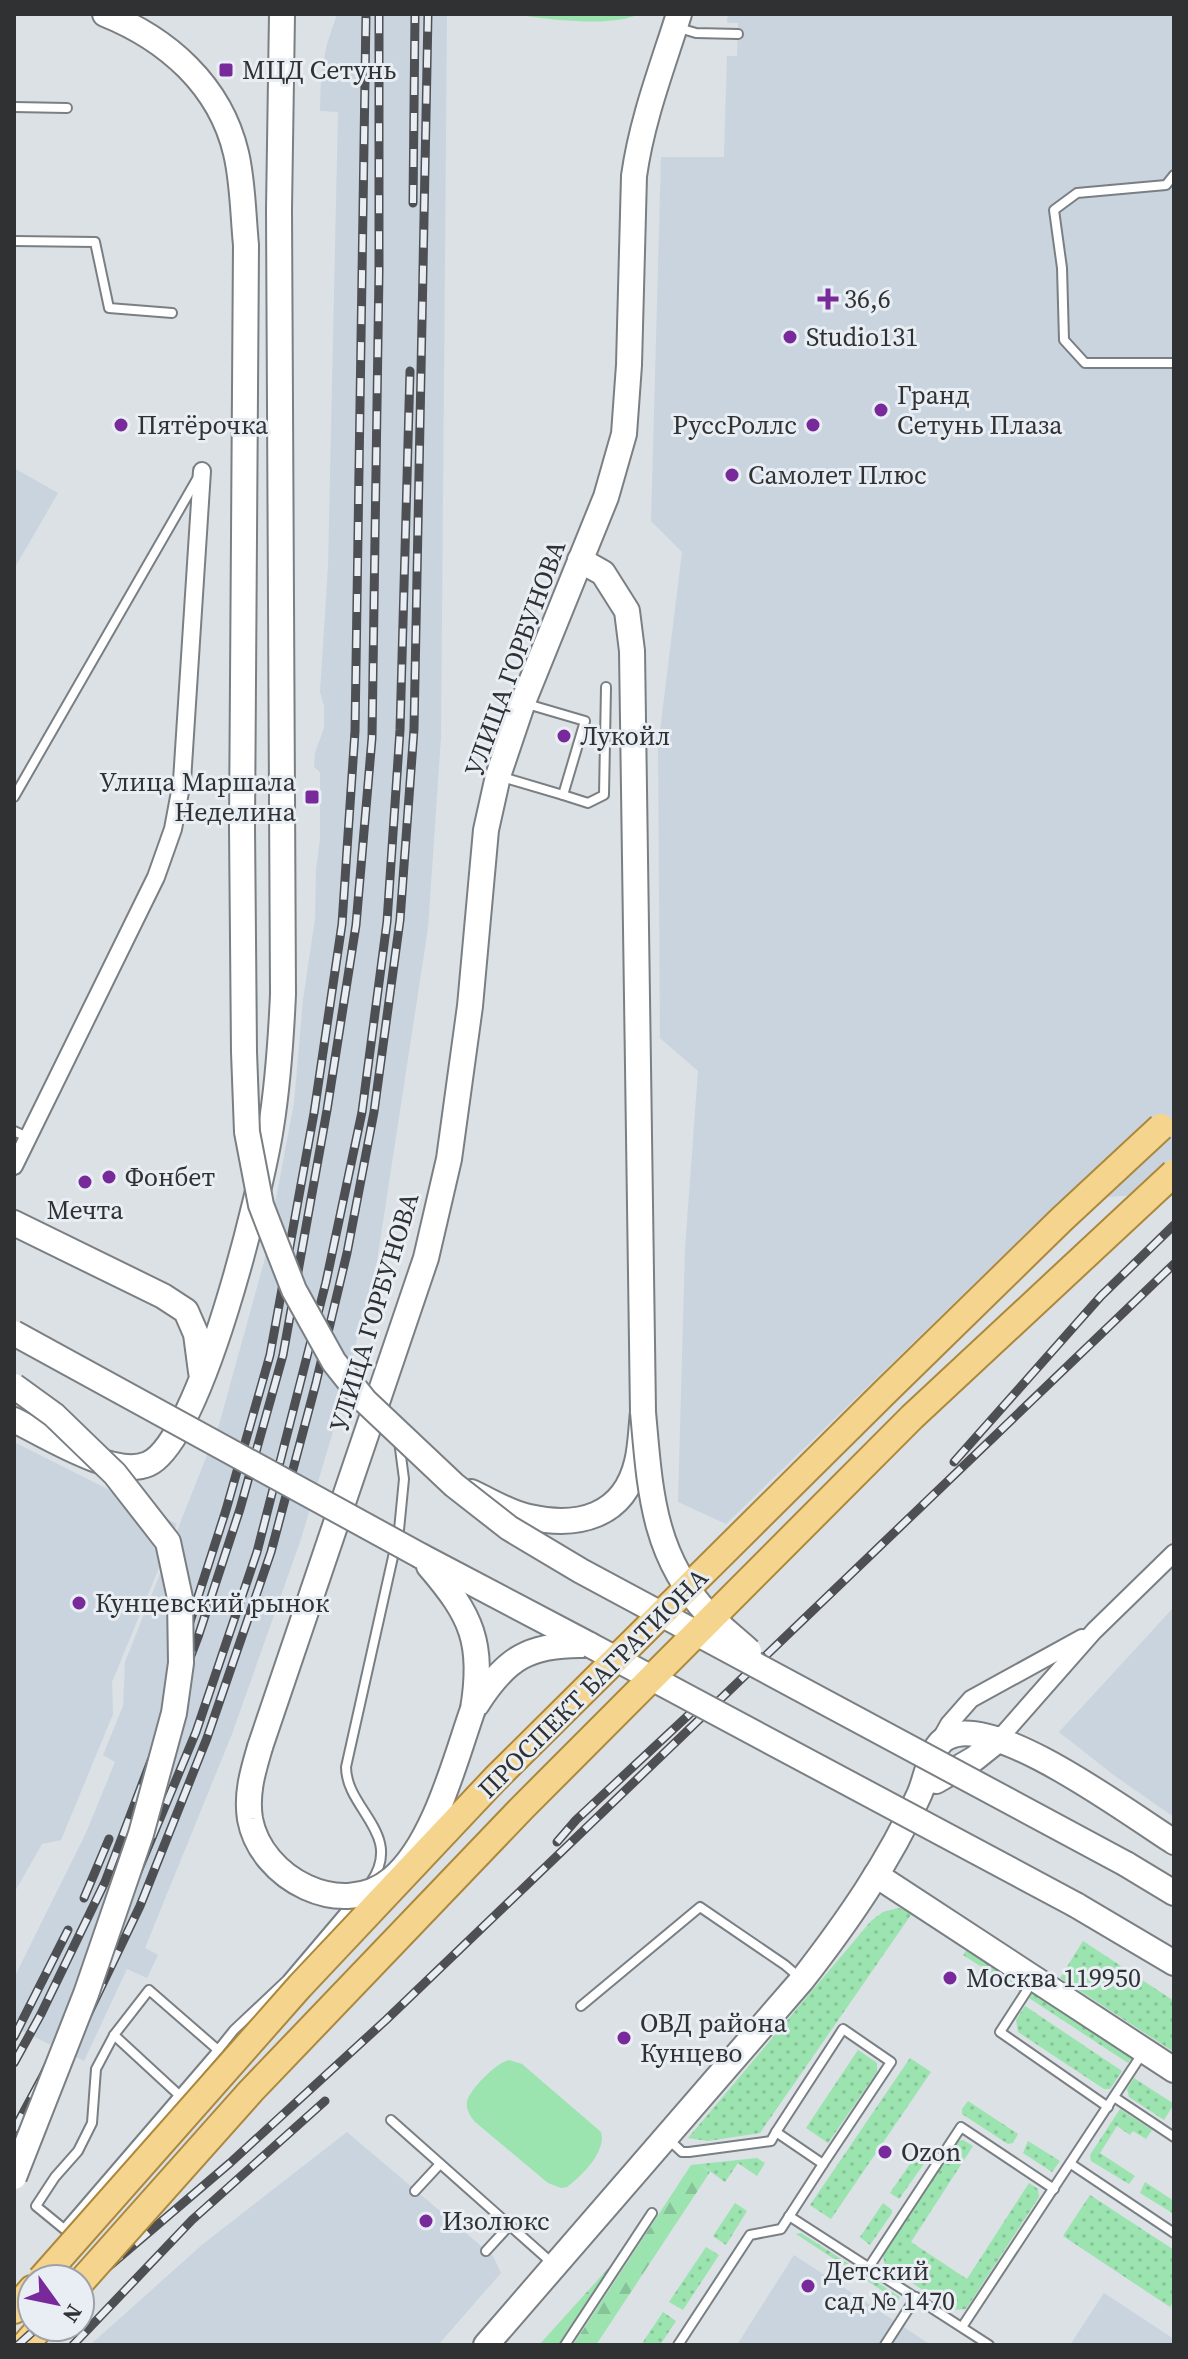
<svg xmlns="http://www.w3.org/2000/svg" width="1188" height="2359" font-family="'Source Serif 4',serif">
	<style>
		.built { fill: #c9d4de }
		.grass { fill: url(#grass-dots) }
		.forest { fill: url(#forest-firs) }
		.pitch { fill: #9be3af }
		.lines { fill: none; stroke-linecap: round; stroke-linejoin: round }
		.lane-casing { stroke: #7a7f83; stroke-width: 12 }
		.street-casing { stroke: #7a7f83; stroke-width: 20 }
		.secondary-casing { stroke: #7a7f83; stroke-width: 28 }
		.primary-casing { stroke: #ac883d; stroke-width: 30 }
		.lane { stroke: #fff; stroke-width: 8 }
		.street { stroke: #fff; stroke-width: 16 }
		.secondary { stroke: #fff; stroke-width: 24 }
		.primary { stroke: #f5d48e; stroke-width: 26 }
		.rail-casing { stroke: #4d4f52; stroke-width: 9 }
		.rail { stroke: #e8eef3; stroke-width: 6; stroke-dasharray: 18; stroke-linecap: butt }
		.secondary-bridge-casing { stroke: #7a7f83; stroke-width: 28; stroke-linecap: butt }
		.primary-bridge-casing { stroke: #ac883d; stroke-width: 30; stroke-linecap: butt }
		.secondary-bridge { stroke: #fff; stroke-width: 24 }
		.primary-bridge { stroke: #f5d48e; stroke-width: 26 }
		.poi-dot { fill: #78299a; stroke: #e8eef3; stroke-width: 3 }
		.labels { text-anchor: middle; dominant-baseline: central; stroke-width: 6; stroke-linejoin: round; paint-order: stroke }
		.poi-label { font-size: 26px; fill: #2f3133; stroke: #e8eef3; text-anchor: start }
		.street-label { font-size: 26px; fill: #2f3133; stroke: #e8eef3 }
	</style>
	<defs>
		<pattern id="grass-dots" width="8" height="8" patternUnits="userSpaceOnUse" patternTransform="scale(2)"><rect width="8" height="8" fill="#9be3af"/><path d="M2 2h.1M6 6h.1" fill="none" stroke="#86c397" stroke-width="1.8" stroke-linecap="round"/></pattern>
		<pattern id="forest-firs" width="22" height="20" patternUnits="userSpaceOnUse" patternTransform="scale(2)"><rect width="22" height="20" fill="#9be3af"/><path d="M5 1l3.5 6h-7zM16 11l3.5 6h-7z" fill="#86c397"/></pattern>
	</defs>
	<rect width="100%" height="100%" fill="#dbe1e5"/>
	<!-- built -->
	<g class="built">
		<path d="M337 14H447L441 737 428 928 377 1261 334 1428 301 1539 232 1734 145 1948 158 1955 147 1978 127 1969 84 2061 14 2027V1978L86 1833 115 1762 103 1755 123 1706 125 1662 219 1425 264 1262 294 1103 303 1000 315 919 316 870 320 840V772L314 767 315 753 324 728V706L320 692 328 567 338 112 320 111 321 75 327 44Z"/>
		<path d="M728 14H1174V1158L1133 1195 1059 1201 726 1524 678 1502 685 1249 698 1071 660 1038 658 747 682 552 651 521 661 157H724L727 56H737L738 23H727Z"/>
		<path d="M14 468 58 493 14 569Z"/>
		<path d="M14 1442 177 1524 112 1682 113 1714 61 1840 42 1844 14 1893Z"/>
		<path d="M1174 1607V1817L1115 1776 1059 1732Z"/>
		<path d="M347 2132 493 2256 501 2273 438 2345H90L203 2244Z"/>
		<path d="M794 2255 931 2345H737Z"/>
		<path d="M1104 2293 1174 2339V2345H1070Z"/>
	</g>
	<!-- grass -->
	<g class="grass">
		<path d="M898 1908 913 1912 760 2133 708 2141 688 2138 871 1921 883 1912Z"/>
		<path d="M1083 1941 1174 2001V2052L1060 1978Z"/>
		<path d="M968 1948 1023 1984 1019 1991 963 1955Z"/>
		<path d="M1034 1991 1133 2056 1128 2063 1029 1998Z"/>
		<path d="M1025 2006 1122 2071 1110 2089H1104L1018 2032 1016 2020Z"/>
		<path d="M858 2050 877 2063V2072L828 2143 806 2128Z"/>
		<path d="M910 2058 931 2072 831 2219 810 2205Z"/>
		<path d="M1134 2078 1174 2104 1164 2120 1129 2097 1127 2089Z"/>
		<path d="M968 2101 1018 2134 1013 2143 1008 2144 962 2114V2109Z"/>
		<path d="M1120 2109 1152 2130 1146 2139 1133 2131 1130 2135 1117 2126 1100 2153 1135 2176 1129 2184 1091 2161 1090 2155Z"/>
		<path d="M963 2140 973 2146 911 2242 967 2279 1029 2183 1038 2189 1039 2197 966 2309 953 2310 885 2265 883 2256 958 2141Z"/>
		<path d="M1028 2141 1060 2161 1052 2172 1023 2153Z"/>
		<path d="M923 2145 932 2151 931 2154 899 2199 890 2193Z"/>
		<path d="M757 2158 765 2163 757 2176 738 2163 725 2182 700 2164Z"/>
		<path d="M1145 2182 1174 2201V2214L1140 2193Z"/>
		<path d="M1090 2195 1174 2250V2301L1170 2307 1063 2236Z"/>
		<path d="M735 2203 747 2211 726 2245 713 2236Z"/>
		<path d="M883 2203 892 2210V2213L870 2245 860 2237Z"/>
		<path d="M801 2233 900 2297 898 2301 796 2234Z"/>
		<path d="M706 2247 719 2255 683 2310 669 2302Z"/>
		<path d="M663 2312 676 2321 660 2345H641Z"/>
	</g>
	<!-- forest -->
	<g class="forest">
		<path d="M514 14H638C614 28 542 19 514 14Z"/>
		<path d="M700 2164 710 2172 596 2345H573L691 2165Z"/>
		<path d="M613 2263 558 2345H539Z"/>
	</g>
	<!-- pitch -->
	<path class="pitch" d="M509 2060 522 2064 601 2132C607 2151 582 2176 567 2187L561 2188 548 2183 474 2121C470 2115 466 2110 467 2102 469 2090 497 2062 509 2060Z"/>
	<g class="lines">
		<defs>
			<g id="lane">
				<path d="M679 28 696 33 738 34"/>
				<path d="M14 107 67 108"/>
				<path d="M1174 175 1166 185 1077 193 1054 210 1062 268 1064 340 1085 363H1174"/>
				<path d="M14 241 95 242 109 308 172 313"/>
				<path d="M502 777 563 795 585 721 527 704"/>
				<path d="M563 795 588 803 604 795 606 687"/>
				<path d="M14 797 197 479"/>
				<path d="M14 1131 27 1137"/>
				<path d="M371 1882C404 1834 346 1809 346 1767L399 1530 404 1479 399 1441"/>
				<path d="M1033 1981 1000 2032 1108 2107"/>
				<path d="M581 2006 700 1907 785 1965 799 1977"/>
				<path d="M114 2035 179 2095"/>
				<path d="M218 2050 149 1990 114 2035 96 2069 92 2123 78 2151 55 2177 36 2206 64 2229 218 2050 234 2030 287 1980 354 1901"/>
				<path d="M1114 2097 1174 2137"/>
				<path d="M391 2120 552 2263"/>
				<path d="M776 2132 843 2029 891 2062 823 2164"/>
				<path d="M667 2138 682 2152H689L771 2141 776 2132 823 2164 781 2229 750 2235 678 2345"/>
				<path d="M1071 2164 1174 2233"/>
				<path d="M415 2191 440 2164"/>
				<path d="M789 2216 989 2345"/>
				<path d="M486 2251 509 2226"/>
				<path d="M869 2267 961 2127 1054 2189"/>
				<path d="M962 2327 1144 2051"/>
				<path d="M565 2345 652 2213"/>
				<path d="M885 2345 916 2297"/>
			</g>
			<g id="street">
				<path d="M14 1166 156 877 173 829 182 781 202 471"/>
				<path d="M999 1739 1094 1631 1174 1553"/>
				<path d="M939 1742 949 1724 971 1699 1082 1638"/>
			</g>
			<g id="secondary">
				<path d="M105 14C167 39 220 85 236 153 243 182 243 215 246 245L242 826"/>
				<path d="M14 1223 163 1296 186 1311 196 1334 201 1372"/>
				<path d="M14 1420C47 1436 114 1479 148 1464 201 1441 262 1187 271 1127 278 1083 281 1039 283 994L279 209 282 14"/>
				<path d="M471 1492C489 1500 509 1513 529 1517 578 1528 624 1517 637 1462 641 1446 641 1429 643 1412L632 651 627 611 603 573 580 560"/>
				<path d="M421 1556 590 1645"/>
				<path d="M429 1566C472 1616 484 1643 473 1709"/>
				<path d="M477 1704C506 1658 530 1644 584 1645"/>
				<path d="M260 1747 426 1258 449 1159 470 1006 486 830 498 776 523 702 606 497 624 434 629 365 634 176C642 119 662 68 679 14"/>
				<path d="M936 1781 974 1759 999 1739"/>
				<path d="M1126 1864 1174 1893"/>
				<path d="M876 1875 1174 2070"/>
				<path d="M1076 1905 1174 1963"/>
				<path d="M486 2345 802 1980C847 1922 889 1862 919 1795 927 1778 930 1745 948 1737 995 1713 1131 1815 1174 1842"/>
			</g>
			<g id="primary">
				<path d="M14 2310 32 2289"/>
				<path d="M25 2345 41 2327"/>
			</g>
		</defs>
		<!-- lane casing -->
		<use href="#lane" class="lane-casing"/>
		<!-- street casing -->
		<use href="#street" class="street-casing"/>
		<!-- secondary casing -->
		<use href="#secondary" class="secondary-casing"/>
		<!-- primary casing -->
		<use href="#primary" class="primary-casing"/>
		<!-- lane -->
		<use href="#lane" class="lane"/>
		<!-- street -->
		<use href="#street" class="street"/>
		<!-- secondary -->
		<use href="#secondary" class="secondary"/>
		<!-- primary -->
		<use href="#primary" class="primary"/>
		<defs>
			<g id="rail">
				<path d="M413 203 415 14"/>
				<path d="M954 1462 1101 1296 1174 1225"/>
				<path d="M185 1637 226 1510 270 1355 314 1113 342 924 355 731 366 14"/>
				<path d="M557 1842 576 1820 695 1709"/>
				<path d="M84 1898 109 1839"/>
				<path d="M14 2037 68 1930"/>
				<path d="M14 2063 41 2014 105 1882 198 1637 240 1509 283 1355 327 1110 356 925 372 738 379 271V14"/>
				<path d="M14 2130 43 2076 126 1900 196 1732 257 1552 326 1282 362 1112 387 922 400 730 410 371"/>
				<path d="M14 2160 56 2081 140 1906 207 1738 271 1552 316 1383 347 1253 374 1112 400 920 414 729 428 14"/>
				<path d="M80 2291 230 2163 386 2020 1174 1264"/>
				<path d="M18 2345 38 2327"/>
				<path d="M73 2345 192 2220 325 2101"/>
			</g>
		</defs>
		<!-- rail casing -->
		<use href="#rail" class="rail-casing"/>
		<!-- rail -->
		<use href="#rail" class="rail"/>
		<defs>
			<g id="secondary-bridge">
				<path d="M242 826 244 1052 247 1132 261 1205 294 1290 334 1362 365 1401 454 1485 509 1528 581 1571 1126 1864"/>
				<path d="M14 1333 421 1556"/>
				<path d="M14 1386 54 1415 115 1474 168 1542 180 1598 181 1663 174 1713 141 1834 86 1994 14 2177"/>
				<path d="M643 1412C650 1488 652 1555 708 1614 720 1627 735 1638 749 1651"/>
				<path d="M590 1645 1076 1905"/>
				<path d="M260 1747C253 1771 246 1793 250 1819 261 1879 342 1921 392 1879 434 1844 455 1760 473 1709"/>
			</g>
			<g id="primary-bridge">
				<path d="M41 2279 300 1986 495 1779 884 1393 1062 1219 1161 1127"/>
				<path d="M80 2283 251 2091 522 1808 912 1417 1174 1173"/>
			</g>
		</defs>
		<!-- secondary-bridge casing -->
		<use href="#secondary-bridge" class="secondary-bridge-casing"/>
		<!-- primary-bridge casing -->
		<use href="#primary-bridge" class="primary-bridge-casing"/>
		<!-- secondary-bridge -->
		<use href="#secondary-bridge" class="secondary-bridge"/>
		<!-- primary-bridge -->
		<use href="#primary-bridge" class="primary-bridge"/>
	</g>
	<!-- markers -->
	<g class="poi-dot">
		<rect x="218" y="62" width="16" height="16" rx="4"/>
		<path d="M824 287h8v8h8v8h-8v8h-8v-8h-8v-8h8z"/>
		<circle cx="790" cy="337" r="8"/>
		<circle cx="881" cy="410" r="8"/>
		<circle cx="121" cy="425" r="8"/>
		<circle cx="813" cy="425" r="8"/>
		<circle cx="732" cy="475" r="8"/>
		<circle cx="564" cy="736" r="8"/>
		<rect x="304" y="789" width="16" height="16" rx="4"/>
		<circle cx="109" cy="1177" r="8"/>
		<circle cx="85" cy="1182" r="8"/>
		<circle cx="79" cy="1603" r="8"/>
		<circle cx="950" cy="1978" r="8"/>
		<circle cx="624" cy="2038" r="8"/>
		<circle cx="885" cy="2152" r="8"/>
		<circle cx="426" cy="2221" r="8"/>
		<circle cx="808" cy="2286" r="8"/>
	</g>
	<g class="labels">
		<!-- poi labels -->
		<g class="poi-label">
			<text x="242" y="70">МЦД Сетунь</text>
			<text x="844" y="299">36,6</text>
			<text x="806" y="337">Studio131</text>
			<text x="897" y="395">Гранд<tspan x="897" dy="30">Сетунь Плаза</tspan></text>
			<text x="137" y="425">Пятёрочка</text>
			<text x="797" y="425" text-anchor="end">РуссРоллс</text>
			<text x="748" y="475">Самолет Плюс</text>
			<text x="580" y="736">Лукойл</text>
			<text x="296" y="782" text-anchor="end">Улица Маршала<tspan x="296" dy="30">Неделина</tspan></text>
			<text x="125" y="1177">Фонбет</text>
			<text x="85" y="1210" text-anchor="middle">Мечта</text>
			<text x="95" y="1603">Кунцевский рынок</text>
			<text x="966" y="1978">Москва 119950</text>
			<text x="640" y="2023">ОВД района<tspan x="640" dy="30">Кунцево</tspan></text>
			<text x="901" y="2152">Ozon</text>
			<text x="442" y="2221">Изолюкс</text>
			<text x="824" y="2271">Детский<tspan x="824" dy="30">сад № 1470</tspan></text>
		</g>
		<!-- street labels -->
		<g class="street-label">
			<text transform="translate(515 658) rotate(-70)">УЛИЦА ГОРБУНОВА</text>
			<text transform="translate(374 1312) rotate(-73)">УЛИЦА ГОРБУНОВА</text>
			<text transform="translate(593 1683) rotate(-45)">ПРОСПЕКТ БАГРАТИОНА</text>
		</g>
	</g>
	<!-- border -->
	<rect width="1188" height="2359" fill="none" stroke="#2f3133" stroke-width="32"/>
	<!-- north arrow -->
	<g transform="translate(56 2303) rotate(123)"><circle r="38" fill="#e8eef3" stroke="#9ea2a6" stroke-width="2"/>
	<path d="M0-6L14 30L0 20L-14 30Z" fill="#78299a"/>
	<text y="-12" font-size="22" font-weight="bold" text-anchor="middle" fill="#2f3133">N</text>
	</g>
</svg>
